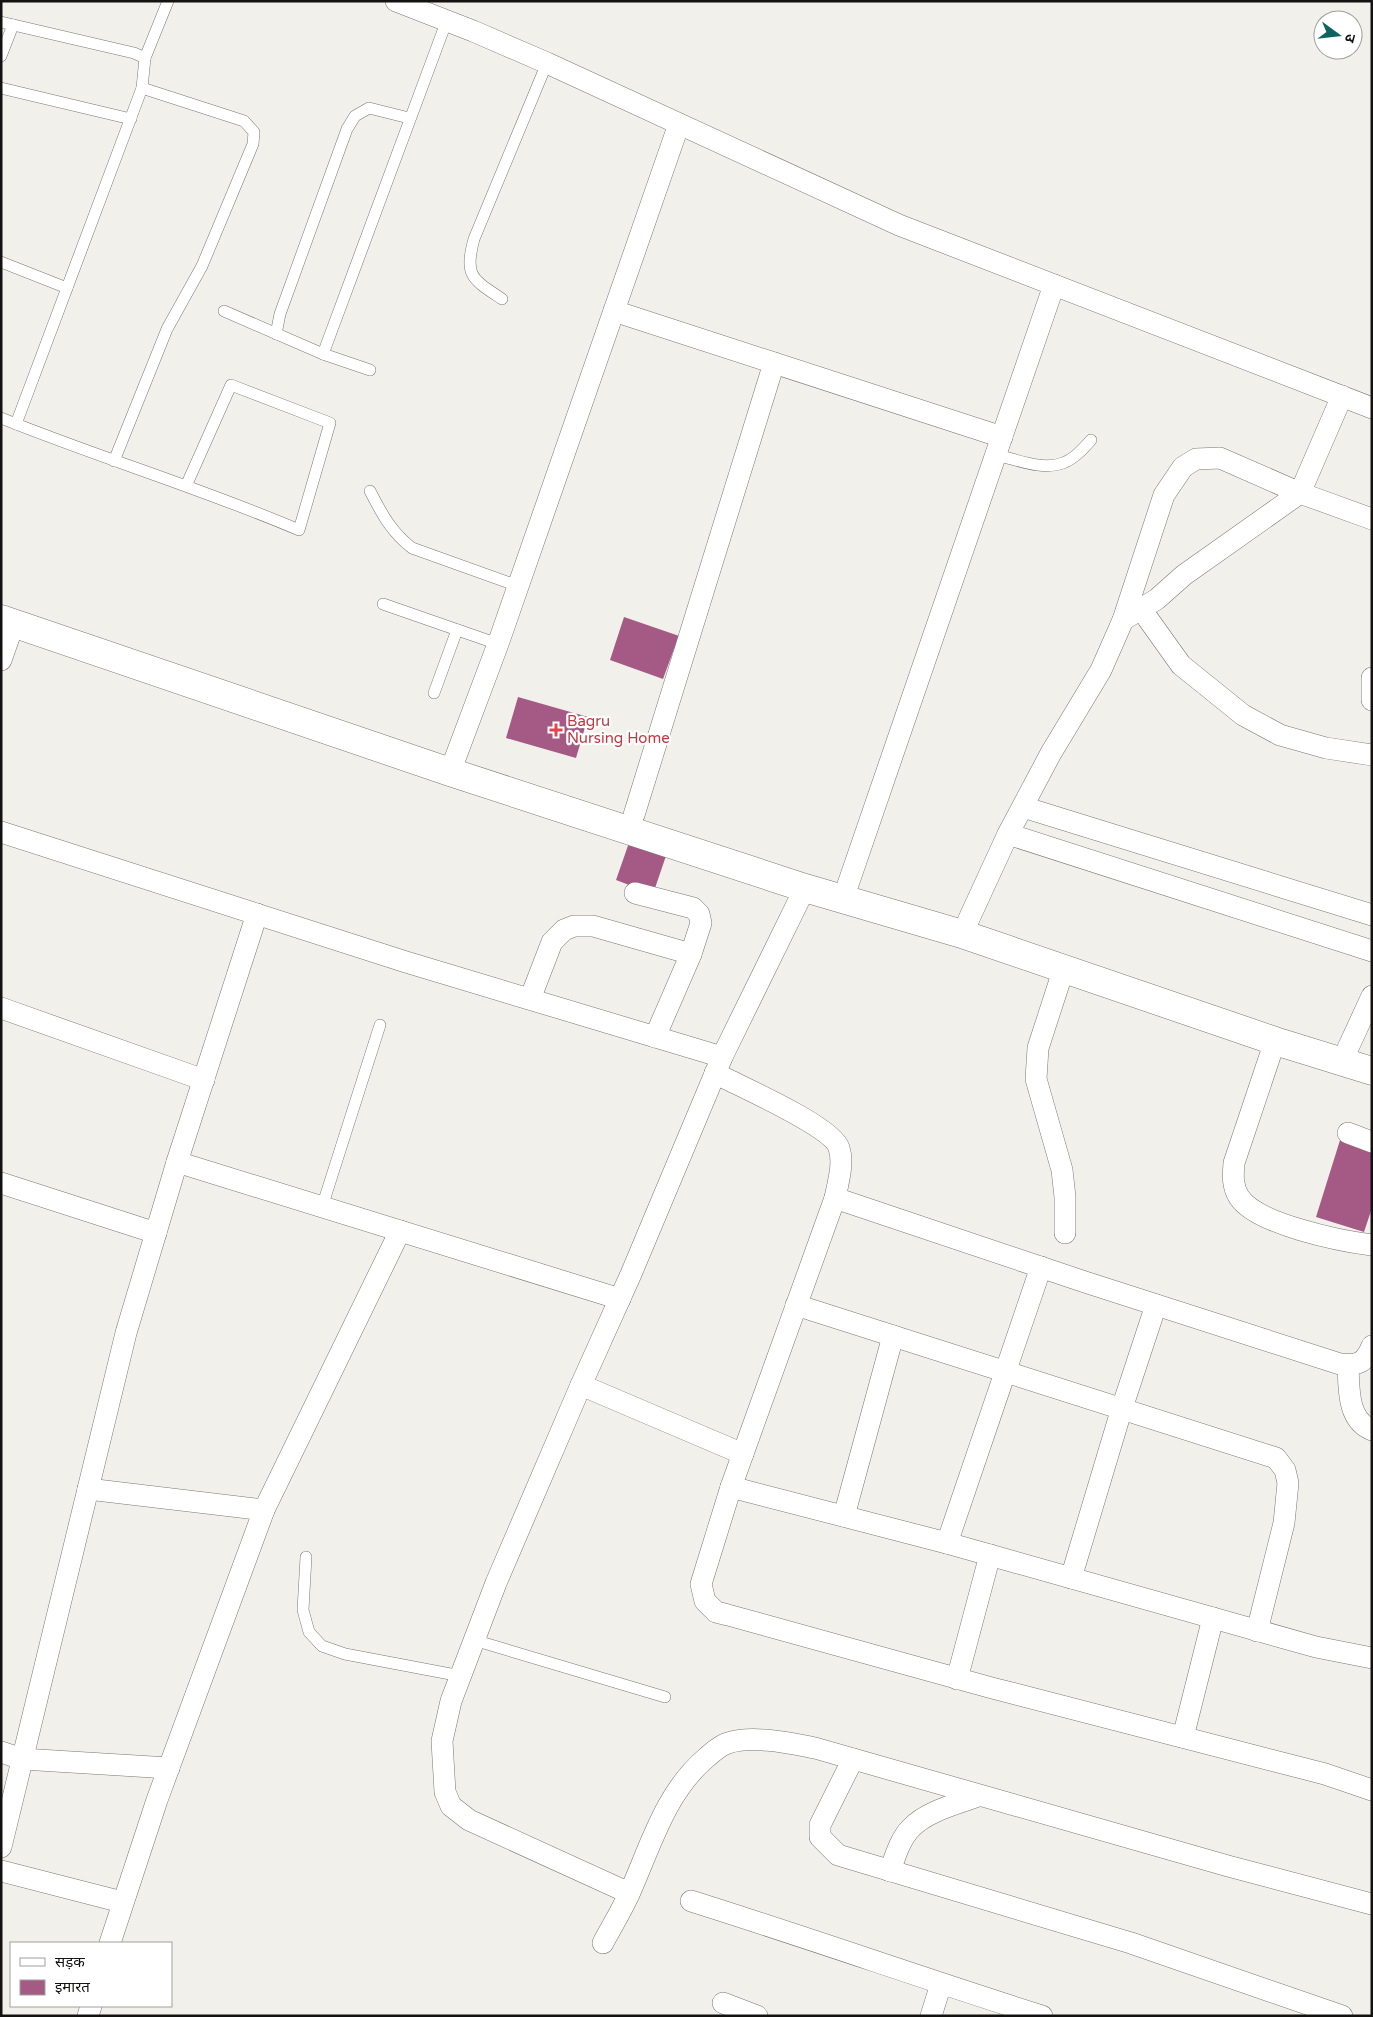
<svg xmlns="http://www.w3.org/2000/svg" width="1373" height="2017" font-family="'Varela Round','Noto Sans Devanagari',sans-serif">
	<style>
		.building { fill: #a45a84 }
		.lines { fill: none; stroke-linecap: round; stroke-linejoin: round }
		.lane-casing { stroke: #7a7874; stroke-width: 12 }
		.street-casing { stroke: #7a7874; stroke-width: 22 }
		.secondary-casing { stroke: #7a7874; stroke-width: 29 }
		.lane { stroke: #fff; stroke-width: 11 }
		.street { stroke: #fff; stroke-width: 21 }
		.secondary { stroke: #fff; stroke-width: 28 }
		.health-dot { fill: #e0444e; stroke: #fff; stroke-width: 2 }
		.labels { text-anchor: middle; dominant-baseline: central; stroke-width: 4.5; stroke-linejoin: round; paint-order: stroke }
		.health-label { font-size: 15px; fill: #be3a42; stroke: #fff; text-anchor: start }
	</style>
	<rect width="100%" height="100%" fill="#f2f0eb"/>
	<!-- building -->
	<g class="building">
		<path d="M624 617 685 638 681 651 674 649 663 679 610 660Z"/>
		<path d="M518 697 588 717 576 758 506 738Z"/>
		<path d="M631 837 668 850 653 894 616 880Z"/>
		<path d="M1341 1137 1372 1147V1208L1364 1232 1316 1217Z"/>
	</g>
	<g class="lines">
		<defs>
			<g id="lane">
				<path d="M1 22 134 53 145 58 142 88 244 121 254 132 253 144 202 266 167 329 114 461"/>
				<path d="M1 56 13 25"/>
				<path d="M145 58 168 1"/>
				<path d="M1 88 131 119"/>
				<path d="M1 262 67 288"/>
				<path d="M502 299C472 279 464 276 474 239L547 63"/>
				<path d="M224 311 323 354 370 370"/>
				<path d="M276 334 280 314 347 129 355 116 369 108 409 118"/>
				<path d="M323 354 447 20"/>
				<path d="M1 418C100 458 201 488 299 530L330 423 231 385 186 486"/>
				<path d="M16 424 142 88"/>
				<path d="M996 455C1016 459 1042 471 1063 463 1074 459 1083 449 1091 440"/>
				<path d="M370 491C382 514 391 532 412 548L518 586"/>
				<path d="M383 604 498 644"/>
				<path d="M434 693 457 630"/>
				<path d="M322 1207 380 1025"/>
				<path d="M306 1557 303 1610 309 1632 322 1646 345 1654 461 1676"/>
				<path d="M474 1640 665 1697"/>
			</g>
			<g id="street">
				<path d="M396 1 473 31 547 63 899 225 1372 408"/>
				<path d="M614 311 1002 437"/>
				<path d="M1141 609 1181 665 1243 715 1280 735 1326 748 1372 755"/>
				<path d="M1123 620 1157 599 1184 575 1300 493 1342 396"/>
				<path d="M1 660 14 623"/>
				<path d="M1372 678V700"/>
				<path d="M450 772 498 644 679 124"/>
				<path d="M1023 807 1372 915"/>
				<path d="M634 815 774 363"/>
				<path d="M1 832 406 962 722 1057"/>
				<path d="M1008 834 1372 951"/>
				<path d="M635 893 693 908 699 914 701 923 691 954 655 1037"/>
				<path d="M843 899 1054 285"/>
				<path d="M968 921 1008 834 1051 753 1101 670 1123 620 1164 495 1183 467 1196 459 1220 458 1300 493 1372 519"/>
				<path d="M1064 968 1038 1048 1036 1079 1062 1170 1065 1197V1233"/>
				<path d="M530 999 552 942 564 930 574 926H593L691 954"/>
				<path d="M1 1008 204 1080"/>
				<path d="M1275 1041 1234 1163C1233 1175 1232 1186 1239 1197 1256 1224 1340 1241 1372 1245"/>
				<path d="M1348 1048 1372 996"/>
				<path d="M715 1073C739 1086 832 1126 839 1148 844 1163 838 1183 835 1198"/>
				<path d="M1348 1133 1372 1142"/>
				<path d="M177 1162 620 1299"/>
				<path d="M1 1183 156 1233"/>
				<path d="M796 1305 1276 1458 1285 1470 1288 1483 1284 1523 1257 1631"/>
				<path d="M1372 1346C1365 1363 1358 1366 1340 1364L1085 1282 835 1198 731 1487 701 1584 705 1601 716 1612 728 1615 992 1688 1325 1774 1372 1790"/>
				<path d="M1348 1365C1349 1388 1347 1420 1372 1430"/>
				<path d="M581 1385 743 1454"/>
				<path d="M731 1487 947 1543 1316 1647 1372 1658"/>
				<path d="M88 1489 264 1510"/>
				<path d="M844 1516 893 1336"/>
				<path d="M947 1543 1041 1267"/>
				<path d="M1071 1578 1122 1408 1156 1305"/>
				<path d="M957 1679 990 1555"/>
				<path d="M1183 1737 1213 1618"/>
				<path d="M1 1752 22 1759 169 1768"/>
				<path d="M853 1759 820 1825V1837L838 1855 1131 1943 1342 2016"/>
				<path d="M1 1847 126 1333 177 1162 257 914"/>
				<path d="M1 1871 122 1902"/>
				<path d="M890 1871C895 1857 900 1839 911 1828 927 1811 957 1804 978 1796"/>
				<path d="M629 1893 469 1820 451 1806 445 1792 442 1741 451 1701 496 1583 581 1385 631 1274 722 1057 805 888"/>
				<path d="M691 1901C809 1938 925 1979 1042 2016"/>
				<path d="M110 1943 157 1800 264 1510 400 1231"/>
				<path d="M603 1943C612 1926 622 1910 630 1892 651 1845 665 1793 706 1758 712 1753 720 1745 728 1743 753 1735 789 1743 815 1748L1228 1866 1372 1904"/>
				<path d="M723 2003 757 2016"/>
				<path d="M88 2016 91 2006"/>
				<path d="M931 2016 941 1984"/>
			</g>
			<path id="secondary" d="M1 619 450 772 805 888 962 934 1275 1041 1372 1071"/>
		</defs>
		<!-- lane casing -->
		<use href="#lane" class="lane-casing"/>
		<!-- street casing -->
		<use href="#street" class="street-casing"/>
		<!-- secondary casing -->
		<use href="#secondary" class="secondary-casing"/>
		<!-- lane -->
		<use href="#lane" class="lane"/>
		<!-- street -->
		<use href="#street" class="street"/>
		<!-- secondary -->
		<use href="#secondary" class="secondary"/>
	</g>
	<!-- markers -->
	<path class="health-dot" d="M553.5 722.5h5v5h5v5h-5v5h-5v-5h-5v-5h5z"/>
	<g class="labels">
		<!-- health labels -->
		<g class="health-label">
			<text x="567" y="721">Bagru<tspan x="567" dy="17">Nursing Home</tspan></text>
		</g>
	</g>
	<!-- border -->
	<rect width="1373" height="2017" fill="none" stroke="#131210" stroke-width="5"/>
	<!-- legend -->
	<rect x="10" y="1942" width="162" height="65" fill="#ffffff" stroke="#a1a09f"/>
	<rect x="20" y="1958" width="25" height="8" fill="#ffffff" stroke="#a1a09f"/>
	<text x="55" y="1967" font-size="15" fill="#131210">सड़क</text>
	<rect x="20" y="1980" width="25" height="15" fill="#a45a84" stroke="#a1a09f"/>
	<text x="55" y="1992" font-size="15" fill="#131210">इमारत</text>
	<!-- north arrow -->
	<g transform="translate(1338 35) rotate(105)"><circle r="24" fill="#ffffff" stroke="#a1a09f"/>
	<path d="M0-4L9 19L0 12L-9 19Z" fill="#106262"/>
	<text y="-8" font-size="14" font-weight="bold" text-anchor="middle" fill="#131210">उ</text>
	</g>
</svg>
